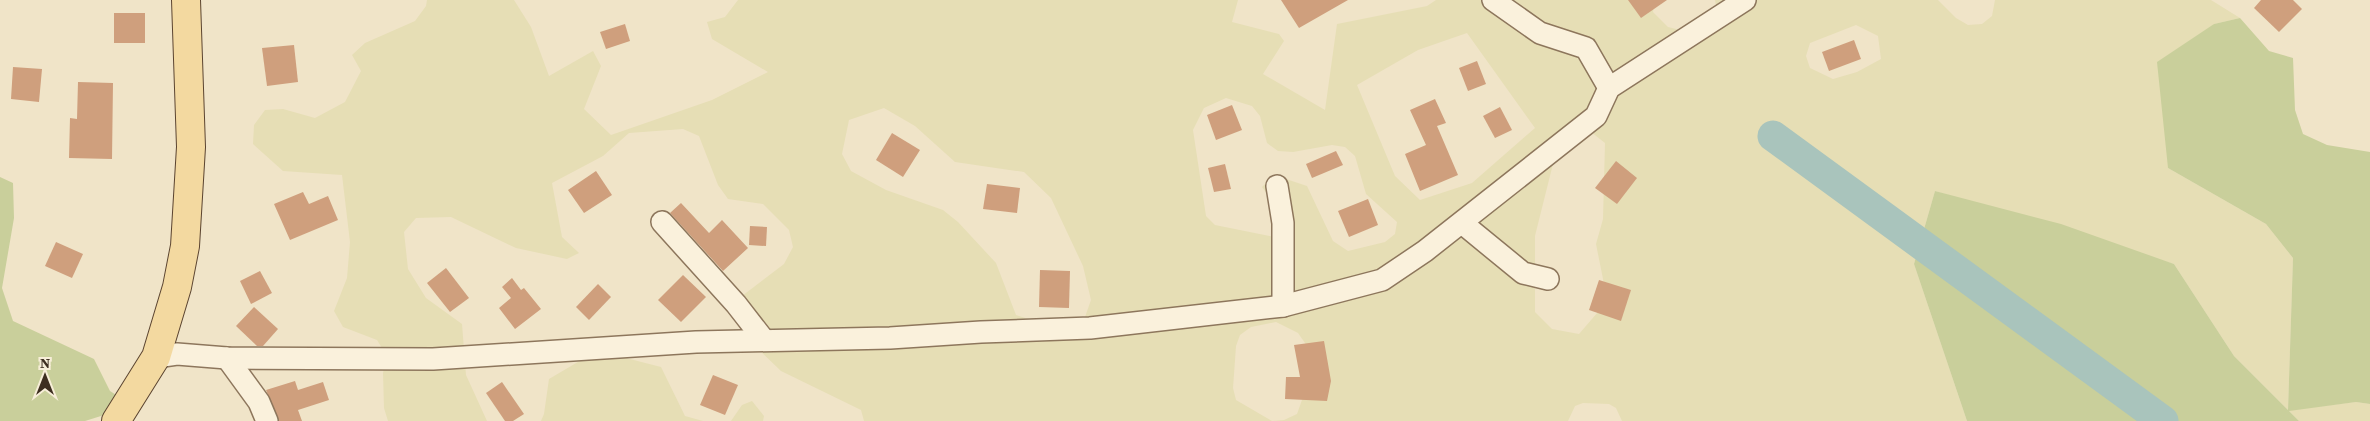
<svg xmlns="http://www.w3.org/2000/svg" width="2370" height="421" font-family="'Source Serif 4',serif">
	<style>
		.farmland { fill: #e6deb5; fill-rule: evenodd }
		.green { fill: #c9cf9b }
		.lines { fill: none; stroke-linecap: round; stroke-linejoin: round }
		.river { stroke: #a9c4bc; stroke-width: 31 }
		.building { fill: #cf9f7d }
		.minor-casing { stroke: #8d765c; stroke-width: 24 }
		.major-casing { stroke: #5b4430; stroke-width: 30 }
		.minor { stroke: #faf1dc; stroke-width: 21 }
		.major { stroke: #f3d9a0; stroke-width: 28 }
	</style>
	<rect width="100%" height="100%" fill="#f0e4c8"/>
	<!-- farmland -->
	<g class="farmland">
		<path d="M427 0H514L531 27 549 76 593 51 601 66 584 109 611 135 712 100 768 72 712 39 707 22 725 17 738 0H1238L1232 22 1279 34 1284 41 1263 74 1325 110 1337 24 1427 6 1436 0H1655L1653 12 1668 27 1688 32 1718 18 1715 0H1938L1956 18 1968 25 1982 24 1992 16 1995 0H2211L2240 18 2214 24 2168 168 2266 224 2293 258 2288 410 2356 402 2370 404V421H2299L2234 356 2174 264 1935 191 1914 264 1967 421H1622L1616 408 1609 404 1583 403 1575 406 1568 421H864L861 410 781 371 756 347 742 296 784 264 793 247 789 230 763 204 728 199 718 185 699 136 683 129 629 133 603 156 552 183 562 237 579 253 567 259 516 248 451 217 416 218 404 232 408 269 426 298 462 324 466 375 487 421H388L384 408 383 373 387 356 377 340 343 327 334 311 347 278 350 242 342 175 283 171 253 144 254 125 265 110 283 109 315 118 345 102 361 71 352 55 365 43 415 21 426 6ZM1856 25 1878 36 1881 59 1857 72 1833 79 1810 68 1806 56 1810 43ZM1467 33 1535 128 1472 183 1420 200 1395 176 1357 85 1418 50ZM1226 98 1252 106 1260 116 1267 143 1278 151 1293 152 1332 145 1345 147 1355 156 1366 194 1397 222 1395 234 1385 242 1348 251 1333 241 1307 186 1283 178H1271L1262 187 1286 218 1275 237 1215 225 1206 216 1193 130 1204 108ZM884 108 915 126 955 162 1024 172 1051 198 1083 266 1091 300 1085 317 1050 326 1016 315 996 263 958 222 943 210 886 190 851 171 842 154 849 120ZM1586 128 1605 143 1603 219 1596 244 1606 294 1604 305 1579 334 1552 329 1535 312V236L1556 152ZM1276 322 1298 333 1312 353 1314 366 1297 414 1284 420 1272 421 1236 400 1233 388 1236 346 1240 335 1251 327Z"/>
		<path d="M622 357 661 367 685 416 703 421H719H541L544 414 549 379 583 359Z"/>
		<path d="M752 401 764 416 763 421H731L742 405Z"/>
	</g>
	<!-- green -->
	<g class="green">
		<path d="M2240 18 2269 51 2293 58 2295 110 2303 134 2327 145 2370 152V404L2356 402 2289 411 2299 421H1967L1914 264 1935 191 2061 224 2174 264 2234 356 2288 410 2293 258 2266 224 2168 168 2157 62 2214 24Z"/>
		<path d="M0 177 13 183 14 218 2 288 13 321 94 359 110 391 133 406 85 421H0Z"/>
	</g>
	<g class="lines">
		<!-- river -->
		<path class="river" d="M1773 136 2163 421"/>
	</g>
	<!-- building -->
	<g class="building">
		<path d="M1281 0H1348L1299 28Z"/>
		<path d="M1628 0H1667L1641 18Z"/>
		<path d="M2261 0H2293L2302 9 2279 32 2254 8Z"/>
		<rect x="114" y="13" width="31" height="30"/>
		<path d="M625 24 630 41 606 49 600 32Z"/>
		<path d="M1854 40 1861 59 1829 71 1822 52Z"/>
		<path d="M294 45 298 82 267 86 262 48Z"/>
		<path d="M1477 61 1486 84 1468 91 1459 68Z"/>
		<path d="M13 67 42 69 39 102 11 99Z"/>
		<path d="M78 82 113 83 112 159 69 158 70 118 77 119Z"/>
		<path d="M1435 99 1446 123 1437 126 1458 175 1420 191 1405 154 1426 145 1410 110Z"/>
		<path d="M1232 105 1242 130 1216 140 1207 115Z"/>
		<path d="M1500 107 1512 130 1495 138 1483 116Z"/>
		<path d="M892 133 920 150 903 177 876 160Z"/>
		<path d="M1336 151 1343 165 1312 178 1306 164Z"/>
		<path d="M1616 161 1637 178 1617 204 1595 188Z"/>
		<path d="M1225 164 1231 189 1214 192 1208 168Z"/>
		<path d="M596 171 612 195 584 213 568 190Z"/>
		<path d="M987 184 1020 188 1017 213 983 209Z"/>
		<path d="M303 192 309 204 328 196 338 220 290 240 274 204Z"/>
		<path d="M1368 199 1378 225 1349 237 1338 211Z"/>
		<path d="M681 203 709 233 722 220 748 248 723 271 670 213Z"/>
		<path d="M750 226 767 227 766 246 749 245Z"/>
		<path d="M56 242 83 254 72 278 45 266Z"/>
		<path d="M446 268 469 298 450 312 427 283Z"/>
		<path d="M1040 270 1070 271 1069 308 1039 307Z"/>
		<path d="M260 271 272 293 251 304 240 281Z"/>
		<path d="M683 275 706 297 681 322 658 300Z"/>
		<path d="M512 278 521 290 524 288 541 309 515 329 499 308 511 298 502 287Z"/>
		<path d="M1599 280 1631 290 1621 321 1589 310Z"/>
		<path d="M598 284 611 297 589 320 576 307Z"/>
		<path d="M254 307 278 329 263 346H257L236 326Z"/>
		<path d="M1324 341 1331 381 1327 401 1285 399 1286 377H1300L1294 345Z"/>
		<path d="M713 375 738 385 725 415 700 405Z"/>
		<path d="M295 381 298 390 323 382 329 400 298 410 302 421H279L266 390Z"/>
		<path d="M502 382 524 414 513 421H505L486 393Z"/>
	</g>
	<g class="lines">
		<defs>
			<g id="minor">
				<path d="M1493 0 1540 33 1586 48 1609 88"/>
				<path d="M1277 186 1283 223V306"/>
				<path d="M662 222 736 304 764 340"/>
				<path d="M1462 223 1523 273 1548 279"/>
				<path d="M156 357 177 354 227 358 433 359 696 342 890 338 981 332 1090 328 1283 306 1382 280 1425 251 1596 116 1609 88 1745 0"/>
				<path d="M227 358 259 402 267 421"/>
			</g>
			<path id="major" d="M116 421 156 357 177 287 185 246 191 147 186 0"/>
		</defs>
		<!-- minor casing -->
		<use href="#minor" class="minor-casing"/>
		<!-- major casing -->
		<use href="#major" class="major-casing"/>
		<!-- minor -->
		<use href="#minor" class="minor"/>
		<!-- major -->
		<use href="#major" class="major"/>
	</g>
	<!-- north arrow -->
	<g transform="translate(45 376)" stroke="#f7eed8" stroke-width="4" paint-order="stroke">
	<path d="M0-4L9 19L0 12L-9 19Z" fill="#3d2e20"/>
	<text y="-8" font-size="14" font-weight="bold" text-anchor="middle" fill="#3d2e20">N</text>
	</g>
</svg>
